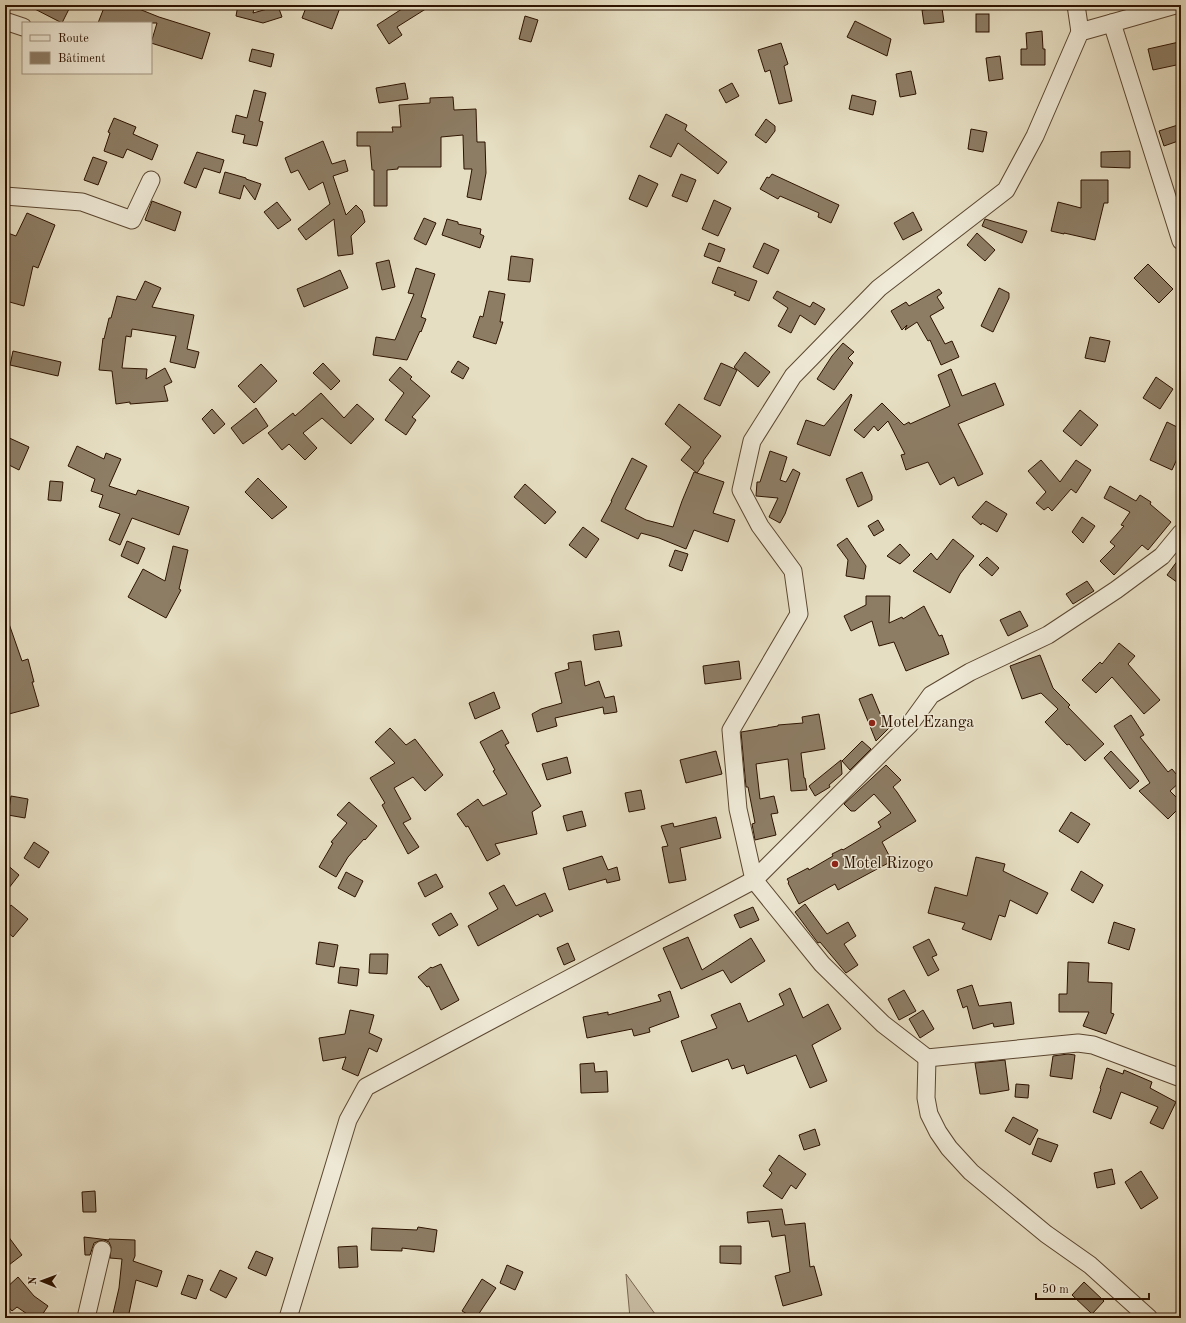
<svg xmlns="http://www.w3.org/2000/svg" width="1186" height="1323" font-family="'Old Standard TT',serif">
	<style>
		.green { fill: #c7bba1; stroke: #7a6750 }
		.building { fill: #8d7d65; stroke: #2d1300 }
		.lines { fill: none; stroke-linecap: round; stroke-linejoin: round }
		.street-casing { stroke: #5b4630; stroke-width: 19 }
		.street { stroke: #efead7; stroke-width: 17 }
		.poi-dot { fill: #8f2418; stroke: #efead7; stroke-width: 1.5 }
		.labels { text-anchor: middle; dominant-baseline: central; stroke-width: 3; stroke-linejoin: round; paint-order: stroke }
		.poi-label { font-size: 16px; fill: #2d1300; stroke: #efead7; text-anchor: start }
	</style>
	<rect width="100%" height="100%" fill="#e6dec2"/>
	<filter id="stains"><feTurbulence type="fractalNoise" baseFrequency=".005" numOctaves="4"/><feColorMatrix values="0 0 0 0 .2 0 0 0 0 .09 0 0 0 0 .02 0 0 0 .5 -.17"/></filter>
	<radialGradient id="worn" r=".72"><stop offset=".6" stop-color="#630" stop-opacity="0"/><stop offset="1" stop-color="#630" stop-opacity=".3"/></radialGradient>
	<!-- green -->
	<path class="green" d="M626 1274 658 1318H630Z"/>
	<!-- building -->
	<g class="building">
		<path d="M27 5H71L62 23Z"/>
		<path d="M105 5H129L159 17 210 33 202 59 151 43 157 23H98Z"/>
		<path d="M238 5H255L253 13 278 6 282 17 263 23 236 16Z"/>
		<path d="M307 5H341L332 29 302 18Z"/>
		<path d="M408 5H432L397 27 402 35 389 44 377 25Z"/>
		<path d="M942 8 944 22 924 24 922 10Z"/>
		<rect x="976" y="14" width="13" height="18"/>
		<path d="M525 16 538 20 531 42 519 39Z"/>
		<path d="M855 21 891 39 887 56 847 37Z"/>
		<path d="M1042 31 1043 49H1045V65H1021V49H1027L1026 33Z"/>
		<path d="M1179 42 1181 49V64L1153 70 1148 49Z"/>
		<path d="M781 43 788 64 784 66 792 101 779 104 770 70 765 72 758 50Z"/>
		<path d="M252 49 274 54 271 67 249 61Z"/>
		<path d="M1000 56 1003 79 989 81 986 58Z"/>
		<path d="M911 71 916 94 900 97 896 74Z"/>
		<path d="M405 83 408 99 379 103 376 88Z"/>
		<path d="M732 83 739 96 726 103 719 90Z"/>
		<path d="M254 90 266 93 259 121 263 122 257 146 243 143 245 135 232 132 236 115 247 118Z"/>
		<path d="M852 95 876 101 873 115 849 109Z"/>
		<path d="M453 97 454 110 476 109 477 142H485L486 173 481 200 467 197 472 169H464L463 135 441 137V167H398V169L387 170V206H374V170H372L370 146H357V132H393L392 127H401L399 105 430 103V98Z"/>
		<path d="M666 114 687 125 685 130 727 162 718 174 678 143 671 157 650 147Z"/>
		<path d="M114 118 136 127 133 134 158 145 152 160 127 149 123 158 104 151 110 133 108 132Z"/>
		<path d="M766 119 775 126V131L766 143 755 135Z"/>
		<path d="M1181 124V140L1164 146 1159 131Z"/>
		<path d="M971 129 987 132 983 152 968 149Z"/>
		<path d="M323 141 332 164 345 160 348 171 333 176 346 215 356 205 362 211 365 222 351 236 353 254 338 256 334 219 306 240 298 229 330 204 323 182 309 190 298 170 291 173 285 158Z"/>
		<path d="M1130 151V168L1101 167V152Z"/>
		<path d="M197 152 224 160 220 173 204 168 196 188 184 183Z"/>
		<path d="M93 157 107 162 98 185 84 180Z"/>
		<path d="M225 172 246 178V179L261 184 255 200 244 185 240 199 219 193Z"/>
		<path d="M681 174 696 180 687 202 672 196Z"/>
		<path d="M772 174 839 205 831 223 818 217 819 213 780 196 778 199 760 189 767 177 769 178Z"/>
		<path d="M639 175 658 184 647 207 629 199Z"/>
		<path d="M1081 180H1108V203H1104L1095 240 1064 233V234L1051 231 1058 202 1081 208Z"/>
		<path d="M714 200 731 208 718 236 702 229Z"/>
		<path d="M152 201 181 212 175 231 145 220Z"/>
		<path d="M277 202 291 220 278 229 264 212Z"/>
		<path d="M913 212 922 230 903 240 894 223Z"/>
		<path d="M27 213 55 225 38 268 33 266 24 306 6 301 9 286 5 285V232L16 236Z"/>
		<path d="M424 218 436 223 426 245 414 239Z"/>
		<path d="M447 219 458 222V224L481 229 480 234 484 236 480 248 442 235Z"/>
		<path d="M985 219 1027 231 1022 243 982 226Z"/>
		<path d="M977 233 995 250 985 261 967 245Z"/>
		<path d="M709 243 725 249 720 262 704 256Z"/>
		<path d="M764 243 779 250 768 274 753 267Z"/>
		<path d="M511 256 533 259 530 282 508 280Z"/>
		<path d="M389 260 395 287 382 290 376 263Z"/>
		<path d="M1148 264 1173 289 1159 303 1134 278Z"/>
		<path d="M718 267 757 281 749 301 734 295 736 292 712 283Z"/>
		<path d="M416 268 435 274 421 317 426 319 421 332 420 331 407 360 373 355 376 337 395 340 414 294 408 293Z"/>
		<path d="M340 270 348 288 304 307 297 289 323 278Z"/>
		<path d="M145 281 161 288 152 307 194 315 187 349 199 352 195 368 170 362 176 336 132 329 131 337 126 336 122 368 147 369 146 379 165 368 172 382 164 386 168 401 130 404V402L116 404 112 371 99 370 103 338 104 339 109 318H111L117 296 136 300Z"/>
		<path d="M999 288 1009 293V298L993 332 981 326Z"/>
		<path d="M939 289 942 293 937 297 944 308 930 316 945 344 952 341 959 357 941 365 930 340 928 341 917 322 905 330 907 325 902 330 891 311 906 302 909 306Z"/>
		<path d="M489 291 505 294 500 322H503L496 344 473 337 480 316 483 317Z"/>
		<path d="M777 291 810 307 813 302 825 309 815 325 800 315 791 333 778 326 788 308 773 298Z"/>
		<path d="M1090 337 1110 341 1105 362 1085 358Z"/>
		<path d="M843 343 854 352 848 358 853 363 834 390 817 379 832 356Z"/>
		<path d="M13 351 61 362 58 376 10 365Z"/>
		<path d="M745 352 770 372 758 387 734 367Z"/>
		<path d="M458 361 469 368 463 379 451 372Z"/>
		<path d="M323 363 340 381 331 390 313 373Z"/>
		<path d="M721 363 737 370 720 406 704 399Z"/>
		<path d="M261 364 277 381 254 403 238 386Z"/>
		<path d="M400 367 412 377 410 379 430 396 412 417 416 420 406 435 385 420 404 393 389 380Z"/>
		<path d="M951 369 962 396 995 383 1004 405 958 424 983 474 958 486 954 477 940 485 928 462 906 470 901 455 905 454 888 421 878 431 874 426 864 438 854 430 882 403 904 425 909 422 910 424 950 406 938 375Z"/>
		<path d="M1156 377 1173 389 1160 409 1143 398Z"/>
		<path d="M321 393 344 418 357 404 374 419 351 444 322 418 303 433 317 448 305 460 289 444 282 450 268 433 293 413 295 416Z"/>
		<path d="M851 394 852 395 830 456 797 444 806 420 824 426Z"/>
		<path d="M679 404 721 436 703 461 704 463 697 473 681 460 691 447 665 424Z"/>
		<path d="M256 408 268 426 243 444 231 428Z"/>
		<path d="M212 409 225 424 214 434 202 419Z"/>
		<path d="M1080 410 1098 425 1081 446 1063 431Z"/>
		<path d="M1167 422 1181 429V450L1172 470 1150 460Z"/>
		<path d="M5 436 29 447 19 470 5 463Z"/>
		<path d="M77 446 104 459 106 453 121 459 109 486 136 495 138 490 189 507 179 535 132 518 120 545 109 540 120 514 99 507 103 495 91 491 95 479 68 466Z"/>
		<path d="M770 451 787 457 780 480 786 482 793 469 800 473 785 514 780 523 769 517 778 498 756 496 757 482H760Z"/>
		<path d="M632 458 647 466 625 509 646 520 673 527 682 501 694 472 724 482 713 513 735 520 728 542 694 530 686 549 659 538 641 533 638 539 601 521 612 501H611Z"/>
		<path d="M1041 460 1060 482 1076 460 1091 470 1076 493 1071 489 1052 511 1048 507 1044 510 1036 503 1046 492 1028 471Z"/>
		<path d="M862 472 872 496V500L858 507 846 479Z"/>
		<path d="M258 478 287 507 272 519 245 492Z"/>
		<path d="M50 481 63 482 61 501 48 500Z"/>
		<path d="M525 484 556 512 545 524 514 497Z"/>
		<path d="M1110 486 1136 501 1140 495 1151 502 1150 504 1171 522 1148 550 1142 545 1114 575 1100 561 1115 546 1110 542 1124 526 1121 525 1130 512 1104 498Z"/>
		<path d="M986 501 1007 514 997 532 982 523 981 525 972 517Z"/>
		<path d="M1082 517 1095 526 1083 543 1072 532Z"/>
		<path d="M878 520 884 530 874 536 868 526Z"/>
		<path d="M583 527 599 539 586 558 569 545Z"/>
		<path d="M847 538 866 566 864 579 846 576 848 560 837 545Z"/>
		<path d="M953 539 974 556 960 574 950 593 913 571 931 553 937 560Z"/>
		<path d="M127 541 145 548 138 564 121 556Z"/>
		<path d="M900 544 910 555 900 564 887 556Z"/>
		<path d="M173 546 188 550 179 589 181 590 166 618 128 597 143 569 165 581Z"/>
		<path d="M675 550 688 554 682 571 669 566Z"/>
		<path d="M1181 556V585L1167 575Z"/>
		<path d="M987 557 999 568 992 576 979 565Z"/>
		<path d="M1087 581 1094 591 1073 604 1066 594Z"/>
		<path d="M866 596H890L889 623 902 617 903 619 924 606 939 636 942 635 949 654 906 671 894 642 879 646 872 621 851 631 844 616 866 605Z"/>
		<path d="M1020 611 1028 626 1008 636 1000 620Z"/>
		<path d="M7 618 22 661 28 659 34 682H32L39 706 9 714 5 699V619Z"/>
		<path d="M619 631 622 646 595 650 593 635Z"/>
		<path d="M1119 643 1135 656 1128 664 1160 700 1144 714 1112 677 1096 693 1082 680 1100 662 1102 664Z"/>
		<path d="M1040 655 1053 688 1070 705 1068 707 1104 744 1085 761 1069 744 1067 745 1045 722 1058 709 1041 693 1022 699 1010 666Z"/>
		<path d="M581 661 585 686 599 681 605 698 614 696 617 712 604 714 603 707 555 718 557 726 537 732 532 714 541 709 562 703 555 673 569 669 568 663Z"/>
		<path d="M739 661 741 679 705 684 703 666Z"/>
		<path d="M494 692 500 708 475 719 469 703Z"/>
		<path d="M872 694 884 723 889 728 876 741 859 699Z"/>
		<path d="M819 714 825 749 801 753 804 778H805L807 790 791 791 788 759 756 764 760 799 774 796 778 813 771 814 776 835 755 840 752 824 755 823 748 787H746L741 732 778 726V725L803 723 802 717Z"/>
		<path d="M1131 715 1144 735 1140 737 1168 772 1172 769 1181 780V781L1170 791 1181 802V806L1168 819 1139 791 1150 783 1114 726Z"/>
		<path d="M390 728 406 745 415 739 443 775 425 791 413 777 394 788 411 819 403 823 419 847 408 854 382 805 385 803 370 778 395 763 375 742Z"/>
		<path d="M502 730 509 743 505 745 541 806 532 812 537 834 495 844 500 854 487 861 468 826 466 827 457 814 478 799 483 806 507 794 493 771 495 770 480 742Z"/>
		<path d="M862 741 871 749 850 770 842 761Z"/>
		<path d="M716 751 722 774 686 783 680 760Z"/>
		<path d="M1111 751 1139 781 1130 789 1104 758Z"/>
		<path d="M567 757 571 773 547 780 542 764Z"/>
		<path d="M841 760 842 774 829 785 830 787 815 796 809 786Z"/>
		<path d="M886 765 901 780 893 787 897 792 916 821 882 842 892 861 838 890 835 884 799 904 788 883 789 882 787 879 808 868 809 870 833 856 832 854 842 849 843 850 881 827 878 822 891 813 874 794 855 811H851L844 804Z"/>
		<path d="M641 790 645 809 629 812 625 793Z"/>
		<path d="M11 796 28 799 25 818 8 815Z"/>
		<path d="M349 802 377 826 365 840 364 839 348 857 336 877 319 867 333 843 331 842 347 823 337 815Z"/>
		<path d="M582 811 586 826 567 831 563 816Z"/>
		<path d="M1071 812 1090 824 1078 843 1059 831Z"/>
		<path d="M716 817 721 838 680 848 686 880 669 883 662 847 668 846 661 826 673 823 674 827Z"/>
		<path d="M34 842 49 852 39 868 24 858Z"/>
		<path d="M602 856 608 870 617 867 620 880 607 883 606 879 569 890 563 868Z"/>
		<path d="M976 857 1005 864 1003 871 1048 893 1037 914 1010 900 1005 917 999 915 991 940 962 929 965 923 928 913 935 887 967 896Z"/>
		<path d="M5 863 19 875 5 893Z"/>
		<path d="M1081 871 1103 885 1093 903 1071 890Z"/>
		<path d="M346 872 363 881 355 897 338 888Z"/>
		<path d="M436 874 443 887 425 897 418 883Z"/>
		<path d="M504 885 516 906 545 893 553 911 540 917 538 914 478 946 468 926 498 909 489 893Z"/>
		<path d="M805 904 827 934 848 922 856 936 844 944 858 965 846 973 820 942 818 943 795 912Z"/>
		<path d="M11 905 28 919 13 937 5 930V912Z"/>
		<path d="M753 907 759 920 740 928 734 915Z"/>
		<path d="M451 913 458 925 439 936 432 924Z"/>
		<path d="M1114 922 1135 929 1129 950 1108 943Z"/>
		<path d="M688 937 702 970 751 938 765 961 731 983 723 970 681 989 663 948Z"/>
		<path d="M929 939 937 955 932 957 939 970 928 976 913 947Z"/>
		<path d="M319 942 338 945 334 967 316 964Z"/>
		<path d="M568 943 575 960 564 965 557 948Z"/>
		<path d="M370 954H388L387 974 369 973Z"/>
		<path d="M1068 962 1089 963 1088 982 1112 983 1111 1013 1114 1014 1106 1034 1083 1026 1089 1012H1059V994H1067Z"/>
		<path d="M441 964 459 1000 441 1010 429 986 427 987 418 977 431 967 432 968Z"/>
		<path d="M340 967 359 969 357 986 338 983Z"/>
		<path d="M972 985 979 1006 1011 1002 1014 1024 994 1027 993 1023 973 1029 967 1006 963 1008 957 990Z"/>
		<path d="M790 988 803 1018 828 1004 841 1029 812 1045 827 1081 810 1088 796 1055 747 1074 744 1065 732 1069 728 1059 692 1072 681 1041 717 1028 711 1015 740 1003 748 1022 784 1005 779 994Z"/>
		<path d="M904 990 916 1011 899 1020 888 999Z"/>
		<path d="M670 991 679 1017 649 1028 650 1032 634 1036 632 1029 587 1038 583 1017 608 1012V1015L661 1001 658 995Z"/>
		<path d="M350 1010 374 1015 369 1033 382 1039 377 1052 369 1048 358 1076 342 1069 346 1057 323 1061 319 1038 345 1034Z"/>
		<path d="M923 1010 934 1029 920 1038 909 1019Z"/>
		<path d="M1068 1054 1075 1055 1072 1079 1050 1076 1053 1056Z"/>
		<path d="M1005 1060 1009 1090 985 1094H980L975 1063Z"/>
		<path d="M594 1063 595 1072 607 1071 608 1092 581 1093 580 1064Z"/>
		<path d="M1107 1068 1123 1074 1124 1070 1152 1082 1150 1088 1176 1102 1163 1129 1150 1123 1158 1107 1121 1092 1111 1119 1093 1112 1101 1089 1100 1088Z"/>
		<path d="M1016 1084 1029 1085 1028 1098 1015 1097Z"/>
		<path d="M1013 1117 1038 1130 1030 1145 1005 1131Z"/>
		<path d="M815 1129 820 1145 804 1150 799 1135Z"/>
		<path d="M1038 1138 1058 1145 1051 1162 1032 1154Z"/>
		<path d="M779 1155 806 1174 796 1189 791 1185 782 1199 763 1186 772 1173 769 1170Z"/>
		<path d="M1112 1169 1115 1184 1097 1188 1094 1173Z"/>
		<path d="M1141 1171 1158 1198 1141 1209 1125 1182Z"/>
		<path d="M95 1191 96 1212H83L82 1192Z"/>
		<path d="M782 1209 785 1225 805 1223 810 1267 814 1266 822 1295 783 1306 775 1276 790 1272 785 1235 772 1237 769 1221 748 1223 747 1212Z"/>
		<path d="M418 1227 437 1230 434 1252 402 1248V1251L371 1250 372 1228 417 1230Z"/>
		<path d="M5 1232 22 1255 5 1268Z"/>
		<path d="M84 1237 109 1240V1239L135 1240V1256L133 1261 162 1271 157 1287 136 1280 128 1318H112L119 1288 122 1259 110 1258 111 1247 109 1242 104 1240 99 1241 94 1243 90 1255H85Z"/>
		<path d="M357 1246 358 1267 339 1268 338 1247Z"/>
		<path d="M720 1246H741V1264L720 1263Z"/>
		<path d="M256 1251 273 1258 266 1276 248 1268Z"/>
		<path d="M507 1265 523 1272 515 1290 500 1283Z"/>
		<path d="M220 1270 237 1278 226 1298 210 1290Z"/>
		<path d="M188 1275 203 1280 196 1299 181 1294Z"/>
		<path d="M18 1277 34 1296 48 1306 40 1318H33L17 1307 12 1311 5 1303V1289Z"/>
		<path d="M482 1279 496 1288 476 1318H474L462 1311Z"/>
		<path d="M1084 1282 1104 1301 1092 1314 1072 1295Z"/>
	</g>
	<g class="lines">
		<defs>
			<g id="street">
				<path d="M1076 5 1080 32"/>
				<path d="M1175 5 1112 23 1181 241"/>
				<path d="M5 21 23 27"/>
				<path d="M1112 23 1080 32 1035 136 1006 190 879 288 793 376 752 441 741 490 760 526 793 571 799 614 731 730 738 809 754 880 822 964 883 1024 927 1058 1078 1043 1093 1045 1181 1078"/>
				<path d="M5 196 82 202 132 220 151 180"/>
				<path d="M927 1058 926 1098 929 1114 938 1132 949 1148 971 1172 1046 1234 1090 1265 1149 1318"/>
				<path d="M86 1318 102 1250"/>
				<path d="M288 1318 348 1120 366 1087 754 880 910 724 931 695 970 672 1048 635 1116 590 1162 556 1181 533"/>
			</g>
		</defs>
		<!-- street casing -->
		<use href="#street" class="street-casing"/>
		<!-- street -->
		<use href="#street" class="street"/>
	</g>
	<!-- markers -->
	<g class="poi-dot">
		<circle cx="872" cy="723" r="4"/>
		<circle cx="835" cy="864" r="4"/>
	</g>
	<g class="labels">
		<!-- poi labels -->
		<g class="poi-label">
			<text x="880" y="723">Motel Ezanga</text>
			<text x="843" y="864">Motel Rizogo</text>
		</g>
	</g>
	<!-- margin -->
	<rect width="1186" height="1323" fill="none" stroke="#e6dec2" stroke-width="20"/>
	<rect x="6" y="6" width="1174" height="1311" fill="none" stroke="#2d1300" stroke-width="2"/>
	<rect x="10" y="10" width="1166" height="1303" fill="none" stroke="#2d1300"/>
	<!-- legend -->
	<rect x="22" y="22" width="130" height="52" fill="#efead7" stroke="#a19481"/>
	<rect x="30" y="35" width="20" height="6" fill="#efead7" stroke="#a19481"/>
	<text x="58" y="42" font-size="12" fill="#2d1300">Route</text>
	<rect x="30" y="52" width="20" height="12" fill="#8d7d65" stroke="#a19481"/>
	<text x="58" y="62" font-size="12" fill="#2d1300">Bâtiment</text>
	<!-- north arrow -->
	<g transform="translate(42 1281) rotate(271)" stroke="#efead7" stroke-width="3" paint-order="stroke">
	<path d="M0-3L7 15L0 10L-7 15Z" fill="#2d1300"/>
	<text y="-6" font-size="11" font-weight="bold" text-anchor="middle" fill="#2d1300">N</text>
	</g>
	<!-- scale -->
	<path d="M1036 1293v6h113v-6" fill="none" stroke="#2d1300" stroke-width="2"/>
	<text x="1042" y="1293" font-size="12" fill="#2d1300" stroke="#efead7" stroke-width="3" paint-order="stroke">50 m</text>
	<rect width="100%" height="100%" filter="url(#stains)"/>
	<rect width="100%" height="100%" fill="url(#worn)"/>
</svg>
